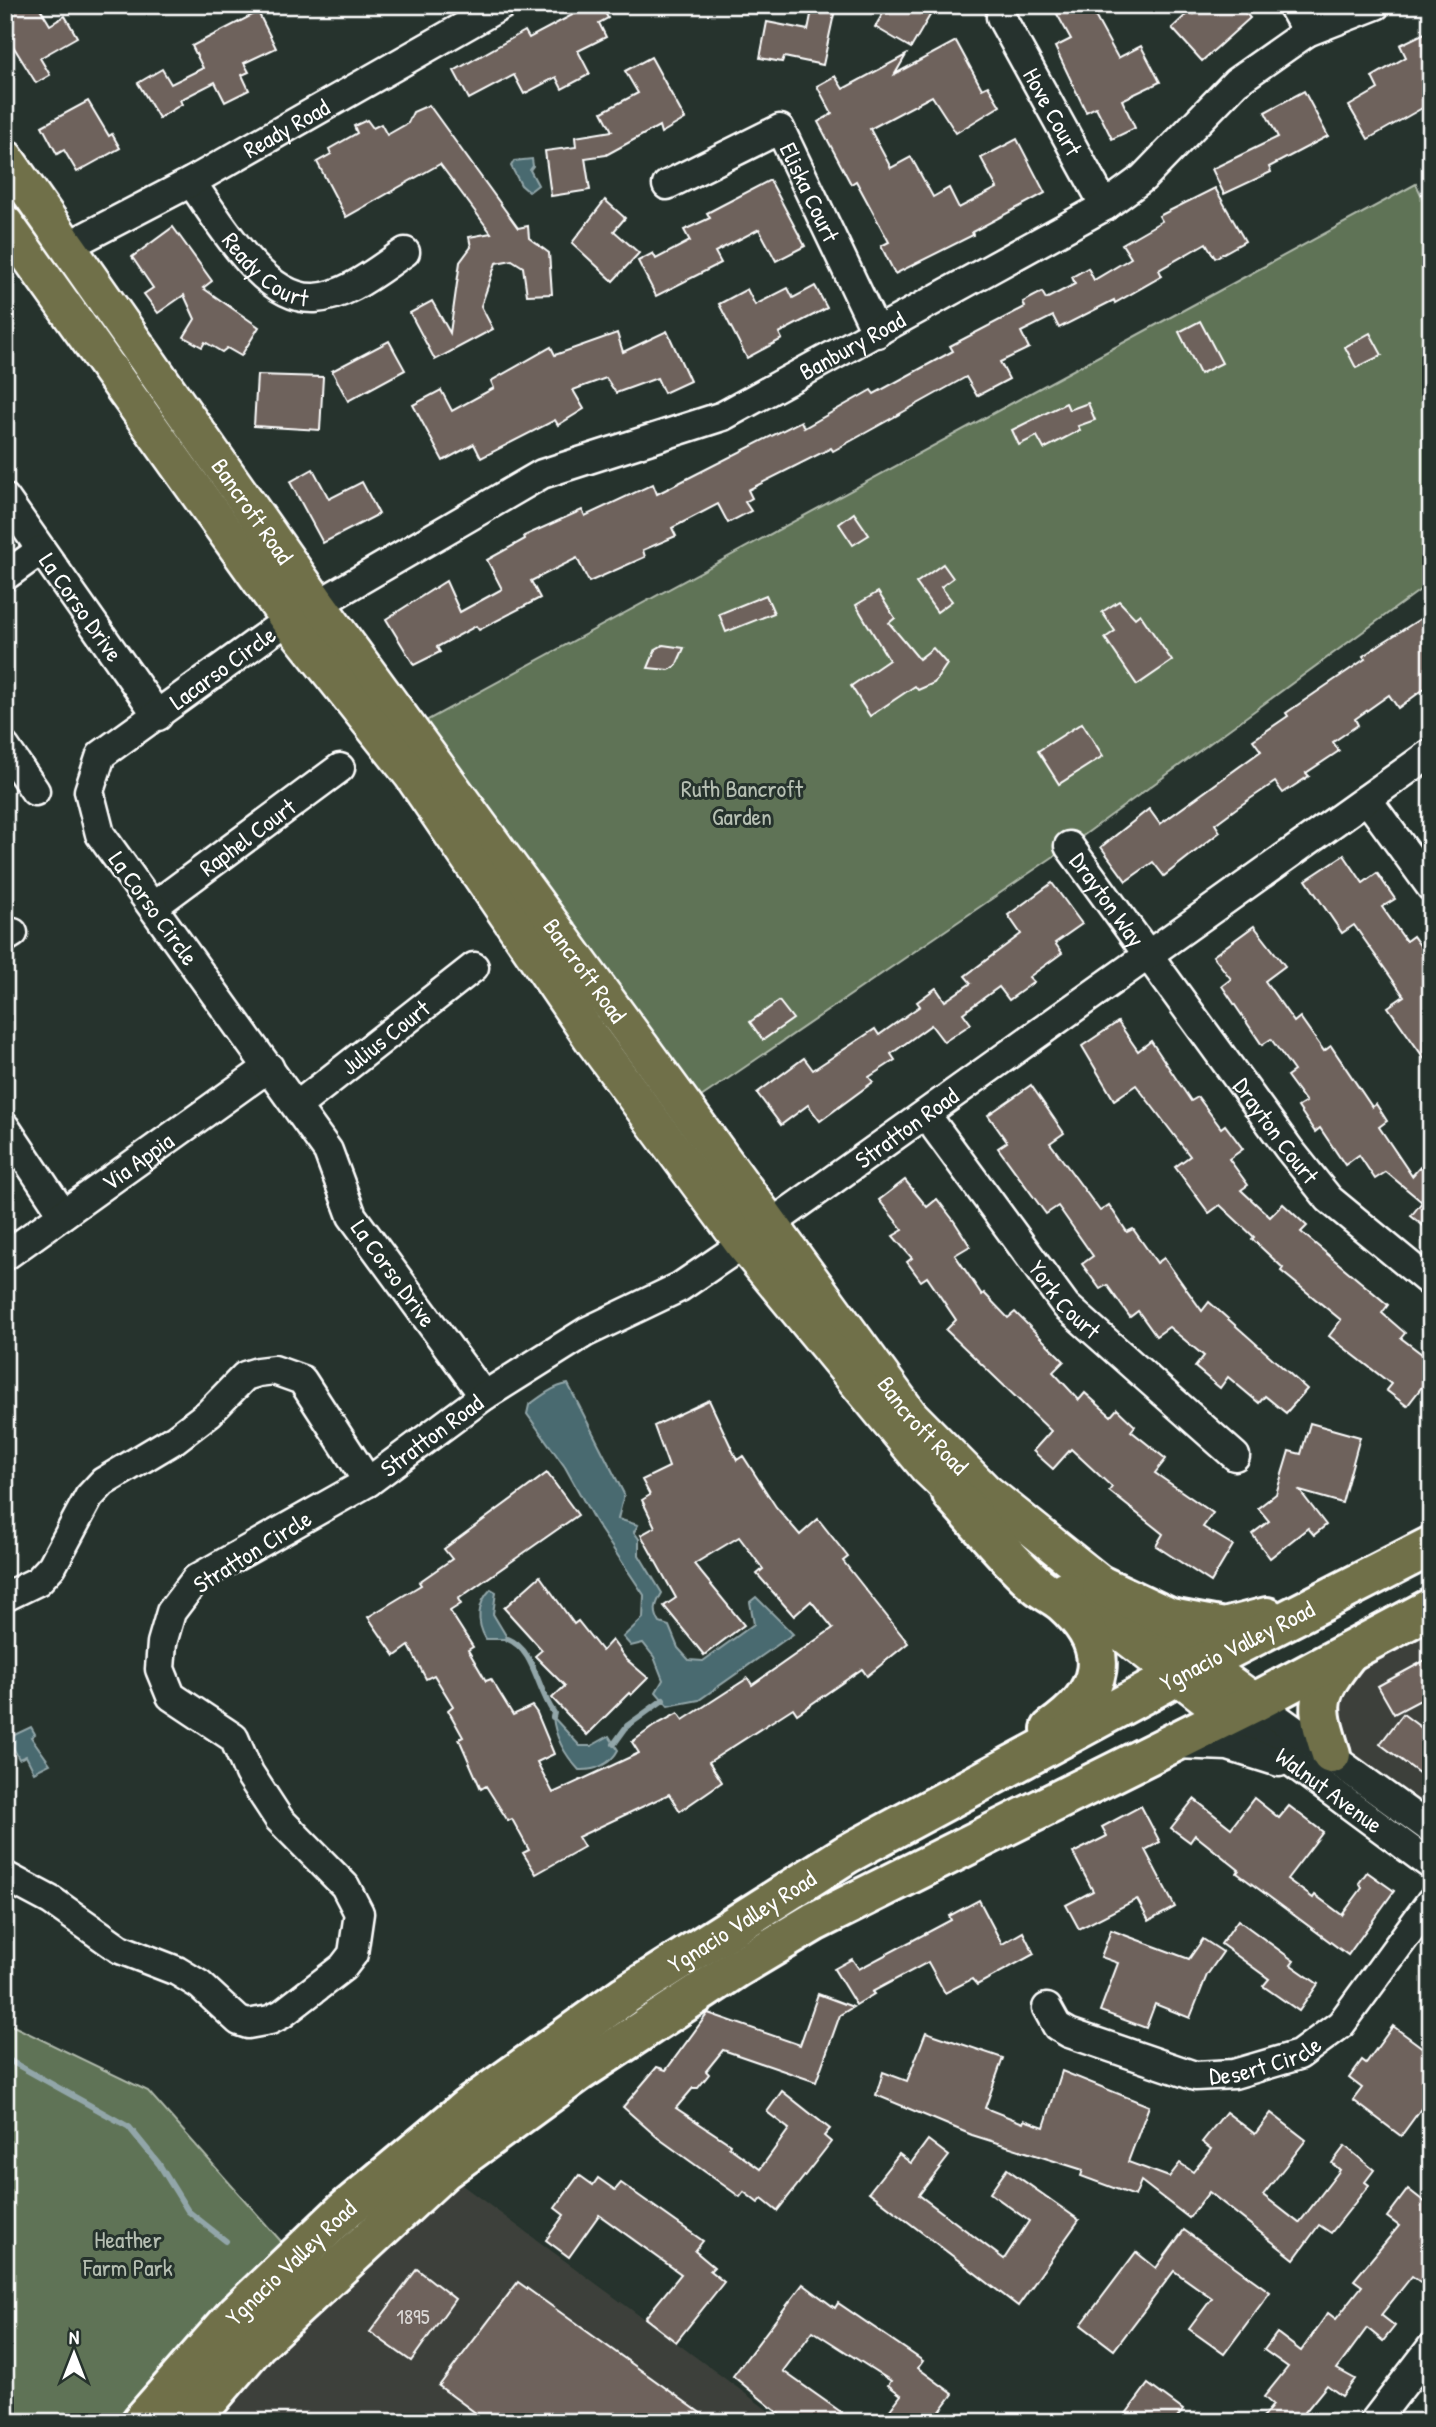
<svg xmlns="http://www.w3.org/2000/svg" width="1436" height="2427" font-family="'Patrick Hand',sans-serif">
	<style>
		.built { fill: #3c413b }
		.green { fill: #5f7357; stroke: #afb9ab; stroke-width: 2 }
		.water { fill: #4a6a70; stroke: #92a6a9; stroke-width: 2 }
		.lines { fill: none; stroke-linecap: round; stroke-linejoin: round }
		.stream { stroke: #92a6a9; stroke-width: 6 }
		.building { fill: #6e625b; stroke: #fff; stroke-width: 2 }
		.minor-casing { stroke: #fff; stroke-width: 33 }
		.major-casing { stroke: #fff; stroke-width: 40 }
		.highway-casing { stroke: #fff; stroke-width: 44 }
		.minor { stroke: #26332d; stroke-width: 28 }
		.major { stroke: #6f704a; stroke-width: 35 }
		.highway { stroke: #6f704a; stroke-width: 38 }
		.labels { text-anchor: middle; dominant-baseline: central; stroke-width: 6; stroke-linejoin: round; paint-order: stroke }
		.number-label { font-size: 21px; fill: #dbd8d6 }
		.street-label { font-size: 24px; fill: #fff; stroke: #26332d }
		.park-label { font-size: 24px; fill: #b7c0b3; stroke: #26332d }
	</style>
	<rect width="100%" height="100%" fill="#26332d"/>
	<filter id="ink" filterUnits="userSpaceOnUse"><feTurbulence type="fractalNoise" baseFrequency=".0143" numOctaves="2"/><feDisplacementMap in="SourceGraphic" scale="14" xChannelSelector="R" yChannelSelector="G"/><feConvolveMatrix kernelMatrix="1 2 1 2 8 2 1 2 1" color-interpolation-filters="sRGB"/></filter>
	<g filter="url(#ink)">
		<!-- built -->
		<g class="built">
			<path d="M1431 1608V1829L1331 1754 1327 1679Z"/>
			<path d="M443 2171 784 2422H190Z"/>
		</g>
		<!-- green -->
		<g class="green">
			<path d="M1416 184 1431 215V582L1069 846 685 1108 411 729Z"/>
			<path d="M5 2022 148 2091 295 2257 141 2422H5Z"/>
		</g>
		<!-- water -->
		<g class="water">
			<path d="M532 159 533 166 530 170 538 185 529 192 521 185 511 166 514 161Z"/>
			<path d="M568 1384 624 1494 618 1519 638 1525 634 1532 639 1539V1555L662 1593C655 1605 653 1611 660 1623L669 1626 678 1648 689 1660 703 1661 754 1624 750 1602 756 1597 793 1634 699 1700 668 1706 656 1692 663 1680 654 1657 643 1643 631 1646 623 1637 643 1618 644 1595 596 1523 565 1467 527 1414 529 1405C541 1396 554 1386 568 1384Z"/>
			<path d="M491 1589 496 1592 493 1614 508 1639H486C476 1622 477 1603 491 1589Z"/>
			<path d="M553 1717 580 1746H591L609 1736 618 1750C611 1764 595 1771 579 1770 565 1755 555 1737 553 1717Z"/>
			<path d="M31 1727 35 1734 31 1737 50 1764 34 1772 26 1756 19 1759 8 1738Z"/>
		</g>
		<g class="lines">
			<!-- stream -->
			<g class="stream">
				<path d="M508 1639C535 1650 537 1690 554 1713L553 1717"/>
				<path d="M614 1744 627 1726 663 1700"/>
				<path d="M5 2058 129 2127 159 2164 188 2211 226 2241"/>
			</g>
		</g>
		<!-- building -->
		<g class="building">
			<path d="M15 5H38L50 25 65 16 77 37 40 58 50 75 36 83 5 33V11Z"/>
			<path d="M572 5H601L608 18 599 23 606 37 578 51 590 74 562 89 556 77 524 94 514 75 469 99 454 71 525 31 529 38 576 13Z"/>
			<path d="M813 5H836L823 65 784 57 782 62 760 58 767 22 808 30Z"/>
			<path d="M888 5H936L911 48 875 27Z"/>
			<path d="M1052 5H1089L1118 58 1141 46 1160 82 1122 100 1135 128 1112 139 1096 107 1086 112 1055 47 1071 39Z"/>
			<path d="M1204 5H1238L1250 18 1202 61 1172 28 1191 10 1194 14Z"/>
			<path d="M258 12 276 48 244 63 249 72 242 75 249 90 225 102 215 82 180 100 182 104 159 118 138 83 162 69 171 84 203 68 192 46Z"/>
			<path d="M1431 30V103L1368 139 1349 106 1378 89 1372 77 1406 57 1400 45Z"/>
			<path d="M956 41 982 89 988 86 1000 106 956 133 932 96 870 129 891 168 911 157 933 197 949 188 959 208 997 188 981 158 1017 139 1045 193 972 232 973 235 895 274 881 246 889 242 856 181 851 184 818 122 832 114 817 86 835 76 843 89 906 55 895 74Z"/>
			<path d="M651 57 685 119 661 133 659 126 606 155 585 158 590 190 551 196 545 151 576 147 575 137 612 131 602 112 638 93 625 71Z"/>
			<path d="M1304 91 1328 136 1269 167 1271 172 1224 194 1212 169 1278 137 1265 112Z"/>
			<path d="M88 101 109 136 112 134 120 148 77 172 64 150 57 154 42 126Z"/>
			<path d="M429 105 518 228 528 226 529 238 549 253 552 294 527 295 523 267 512 260 496 263 481 306 493 329 435 360 410 313 432 301 450 333 460 262 471 247 469 237 491 233 440 164 346 217 317 162 331 154 329 149 357 133 354 126 367 120 373 128 381 124 387 135 408 123 413 112Z"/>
			<path d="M770 180 805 246 776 261 759 229 715 252 721 263 656 296 638 261 653 253 656 259 690 241 684 230 710 218 707 213Z"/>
			<path d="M1215 188 1245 241 1215 258 1206 243 1159 270 1162 276 1115 303 1114 300 1059 328 1053 316 1021 332 1029 348 1000 362 1009 379 977 396 966 377 833 451 831 448 748 490 752 498 745 502 751 511 728 523 718 504 672 528 676 536 643 550 645 557 589 582 577 558 531 581 540 598 479 630 476 626 437 647 440 652 414 665 386 619 446 581 460 612 502 589 487 560 525 539 524 536 582 510 585 516 653 484 657 494 801 421 804 428 871 390 874 394 953 351 950 346 1025 307 1023 302 1042 292 1046 299 1075 284 1072 277 1088 268 1094 280 1131 258 1122 244 1162 221 1159 216Z"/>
			<path d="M605 200 625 218 614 231 639 253 613 281 572 243Z"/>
			<path d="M173 227 212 281 203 288 259 327 241 356 227 348 222 352 205 342 202 347 184 337 195 319 184 295 158 313 144 294 153 288 132 257Z"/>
			<path d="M815 286 827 308 779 333 782 339 747 358 719 304 747 289 755 305 788 288 793 298Z"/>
			<path d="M1200 321 1222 363 1200 374 1179 332Z"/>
			<path d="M667 331 690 381 664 393 657 378 616 393 606 378 573 390 584 409 558 425 555 420 481 458 474 444 443 461 413 405 441 390 452 411 494 388 491 381 551 347 555 355 617 333 623 352Z"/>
			<path d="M1370 333 1382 355 1356 368 1345 347Z"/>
			<path d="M389 341 405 370 348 401 332 371Z"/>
			<path d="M257 375 323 377 320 430 254 426Z"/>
			<path d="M1066 403 1069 410 1088 403 1095 420 1078 426 1080 430 1044 449 1037 436 1019 445 1012 430Z"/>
			<path d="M313 469 329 499 362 482 379 514 323 543 290 482Z"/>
			<path d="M854 513 869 535 853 545 839 524Z"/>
			<path d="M943 564 953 578 941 587 952 601 937 612 916 583Z"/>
			<path d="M878 592 895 618 889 623 919 659 933 648 947 664 934 683 918 690 915 686 870 716 851 686 889 660 856 605Z"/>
			<path d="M766 595 774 613 726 632 719 614Z"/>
			<path d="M1119 601 1135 618 1140 614 1172 661 1137 685 1105 638 1115 631 1102 612Z"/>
			<path d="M1431 612V684L1398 708 1389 695 1355 719 1358 725 1333 742 1339 751 1306 773 1309 776 1283 793 1275 782 1238 807 1215 824 1220 832 1164 876 1153 862 1126 881 1101 847 1149 809 1160 824 1261 751 1253 740 1288 716 1286 713 1365 659 1363 656 1382 643Z"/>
			<path d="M663 645 684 648 676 666 669 670 648 668 656 649Z"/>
			<path d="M1082 723 1103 756 1059 784 1038 751Z"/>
			<path d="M1344 855 1363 883 1377 873 1395 899 1382 907 1406 941 1413 936 1431 961V1068L1388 1007 1404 996 1354 925 1342 933 1306 880Z"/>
			<path d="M1052 883 1082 924 1055 943 1062 953 1029 977 1034 982 1009 1000 999 987 963 1013 971 1024 944 1042 931 1025 891 1054 895 1060 869 1077 873 1082 820 1121 808 1105 781 1125 757 1093 804 1058 813 1070 875 1029 879 1035 920 1006 917 1002 936 988 945 1001 971 983 965 976 1021 934 1008 915Z"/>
			<path d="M1254 926 1285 966 1265 981 1294 1022 1300 1017 1324 1051 1331 1046 1372 1107 1376 1104 1387 1121 1379 1127 1412 1176 1420 1167 1431 1175V1232L1411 1216 1422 1202 1386 1172 1375 1179 1359 1155 1345 1165 1320 1128 1315 1132 1298 1107 1306 1102 1287 1076 1294 1071 1271 1039 1262 1045 1222 986 1231 979 1213 956Z"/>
			<path d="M779 1001 793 1019 763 1040 750 1022Z"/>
			<path d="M1118 1022 1138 1051 1151 1041 1191 1101 1198 1097 1221 1128 1225 1125 1243 1149 1229 1159 1248 1185 1241 1190 1270 1217 1283 1204 1307 1226 1301 1232 1388 1305 1382 1313 1405 1333 1401 1338 1431 1361V1375L1407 1406 1386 1390 1391 1384 1329 1336 1341 1320 1281 1271 1283 1268 1252 1239 1254 1237 1220 1205 1209 1213 1175 1167 1190 1156 1136 1085 1114 1100 1082 1046Z"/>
			<path d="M1031 1085 1064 1133 1050 1143 1100 1211 1109 1205 1127 1232 1133 1229 1157 1263 1164 1258 1202 1311 1209 1302 1307 1389 1286 1413 1265 1396 1259 1403 1228 1377 1220 1388 1195 1367 1204 1356 1169 1327 1156 1336 1138 1311 1130 1317 1107 1285 1100 1289 1082 1264 1093 1256 1058 1206 1046 1214 998 1148 1007 1142 988 1115Z"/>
			<path d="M905 1180 927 1207 937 1199 954 1221 970 1246 955 1255 982 1295 984 1293 1008 1318 1015 1312 1064 1361 1053 1372 1079 1400 1085 1393 1111 1416 1117 1409 1135 1426 1131 1431 1166 1459 1155 1473 1213 1513 1203 1527 1233 1545 1211 1582 1156 1546 1163 1534 1109 1491 1112 1487 1071 1449 1053 1469 1033 1451 1051 1431 946 1330 956 1320 927 1277 921 1281 907 1262 912 1258 893 1236 903 1230 879 1200Z"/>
			<path d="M709 1400 737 1460 743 1456 776 1507 800 1535 818 1519 848 1557 843 1561 908 1643 867 1676 862 1669 797 1714 793 1708 709 1762 722 1782 680 1811 669 1794 578 1837 584 1847 536 1874 523 1853 529 1850 512 1819 508 1821 486 1786 481 1789 459 1739 463 1737 448 1710 453 1706 434 1675 426 1679 409 1646 395 1656 368 1617 421 1585 419 1582 452 1559 444 1549 547 1473 578 1515 458 1599 461 1604 450 1611 473 1647 468 1650 486 1681 491 1679 513 1715 532 1706 537 1713 554 1754 537 1762 553 1793 639 1753 632 1742 654 1726 678 1713 683 1720 748 1678 752 1685 833 1628 811 1601 794 1616 757 1574 763 1569 739 1537 694 1564 744 1625 704 1655 664 1606 676 1598 641 1535 655 1527 642 1500 650 1495 642 1480 669 1467 654 1426Z"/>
			<path d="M1310 1423 1360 1437 1342 1503 1300 1491 1326 1525 1314 1535 1308 1528 1270 1558 1252 1534 1269 1521 1258 1508 1276 1494 1289 1451 1301 1454Z"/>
			<path d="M540 1576 574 1624 578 1621 602 1651 612 1640 626 1659 648 1678 631 1695 629 1693 587 1735 552 1698 565 1686 535 1656 542 1650 504 1608Z"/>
			<path d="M1431 1657V1680L1422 1685 1428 1696 1394 1714 1378 1686Z"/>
			<path d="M1403 1714 1431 1735V1782L1380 1744Z"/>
			<path d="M1254 1798 1279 1818 1289 1806 1323 1832 1287 1879 1313 1898 1315 1895 1342 1915 1362 1888 1359 1883 1367 1872 1394 1891 1348 1955 1237 1873 1239 1870 1195 1835 1190 1842 1171 1828 1194 1799 1231 1828Z"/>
			<path d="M1141 1806 1160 1842 1145 1850 1175 1907 1149 1921 1137 1899 1079 1929 1066 1905 1093 1891 1073 1853 1107 1836 1102 1827Z"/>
			<path d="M979 1900 1002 1944 1023 1932 1034 1954 977 1985 972 1979 945 1993 928 1962 872 1992 874 1994 856 2005 834 1969 852 1959 859 1969 951 1920 949 1916Z"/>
			<path d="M1238 1920 1294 1961 1291 1965 1318 1984 1299 2011 1263 1986 1269 1979 1221 1944Z"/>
			<path d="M1111 1930 1189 1959 1203 1939 1223 1952 1207 1975 1190 2018 1155 2004 1146 2028 1100 2011 1118 1963 1101 1957Z"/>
			<path d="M818 1994 853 2007 840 2015 816 2082 723 2050 706 2071 709 2074 698 2088H693L676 2108 730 2144 729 2147 760 2169 789 2129 767 2112 782 2091 830 2129 824 2136 831 2142 777 2211 762 2199 758 2203 744 2192 740 2197 658 2138 623 2107 657 2067 666 2070 708 2013 800 2045Z"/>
			<path d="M1393 2026 1431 2054V2095L1401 2136 1353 2100 1362 2088 1349 2078 1362 2060 1366 2063Z"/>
			<path d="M926 2032 1003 2058 985 2108 1023 2123 1024 2120 1044 2127 1062 2071 1149 2106 1128 2162 1169 2177 1180 2163 1193 2172 1211 2149 1202 2142 1226 2112 1255 2134 1271 2113 1306 2140 1263 2195 1299 2223 1340 2170 1332 2163 1345 2146 1374 2170 1365 2182 1369 2185 1331 2233 1319 2225 1294 2259 1209 2192 1189 2218 1141 2181 1135 2196 1081 2176 1083 2170 972 2135 876 2095 883 2072 907 2081Z"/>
			<path d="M928 2140 949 2156 919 2195 1004 2259 1029 2221 990 2193 1007 2169 1079 2220 1018 2306 869 2192 899 2154 911 2163Z"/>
			<path d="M579 2175 593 2185 598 2178 615 2190 621 2183 703 2241 695 2251 714 2267 710 2271 724 2282 676 2342 645 2318 681 2274 599 2215 569 2257 546 2240 564 2215 555 2208Z"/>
			<path d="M1408 2189 1431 2207V2274L1423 2284 1412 2276 1381 2315 1395 2326 1383 2341 1367 2328 1337 2369 1355 2379 1342 2396 1327 2385 1297 2422H1259L1273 2405 1264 2397 1288 2367 1264 2350 1277 2333 1301 2351 1328 2313 1336 2319 1362 2286 1354 2280 1399 2226 1387 2217Z"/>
			<path d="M1184 2230 1270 2292 1224 2354 1189 2329 1212 2298 1174 2271 1114 2350 1081 2325 1136 2252 1156 2268Z"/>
			<path d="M417 2269 455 2299 411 2361 370 2332Z"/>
			<path d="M518 2282 713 2422H488L439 2386Z"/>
			<path d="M803 2284 835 2308 838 2303 923 2361 918 2368 953 2394 932 2422H881L901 2395 888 2385 891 2381 813 2331 783 2371 841 2412 834 2422H789L733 2376Z"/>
			<path d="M1148 2384 1183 2410 1174 2422H1120Z"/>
		</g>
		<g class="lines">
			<defs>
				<g id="minor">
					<path d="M1292 5 1307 32"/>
					<path id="s1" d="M1001 17 1105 206"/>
					<path id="s2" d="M191 182C218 219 263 301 315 298 348 296 379 269 405 252"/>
					<path id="s3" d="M667 185 780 129 877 333"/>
					<path id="s4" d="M68 246 191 182 502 5"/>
					<path id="s5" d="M5 498 158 716"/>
					<path d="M5 576 41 550"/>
					<path d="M5 747 35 791"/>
					<path d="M1367 799 1431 887"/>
					<path id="s6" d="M1069 846 1289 1149 1329 1199 1431 1283"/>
					<path id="s7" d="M154 906 340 768"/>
					<path d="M5 938 13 933"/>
					<path id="s8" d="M297 1106 474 967"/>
					<path id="s9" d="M926 1115 1066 1306 1235 1456"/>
					<path d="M5 1127 63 1214"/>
					<path id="s10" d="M5 1256 269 1067"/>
					<path id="s11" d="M484 1396 352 1216 328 1151 100 834 89 791 101 755 274 630 542 474 723 416 1105 206 1143 178 1236 82 1307 32 1376 5"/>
					<path id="s12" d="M368 1482 484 1396 586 1332 680 1287 743 1244 1431 753"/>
					<path d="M5 1597 38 1581 52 1566 89 1497 103 1482 175 1439 209 1413 245 1376 258 1372 274 1370 302 1380 368 1482 196 1579 171 1612 162 1643 160 1669 171 1696 234 1738 249 1773 279 1819 345 1886 359 1913 353 1954 343 1967 282 2014 270 2020 248 2024 239 2021 200 1985 177 1971 120 1949 52 1901 5 1876"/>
					<path d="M1255 1702 1431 1829"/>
					<path id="s13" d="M1228 1715 1431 1865"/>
					<path d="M1176 1744 1228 1746 1279 1762"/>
					<path id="s14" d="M1047 2008 1057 2026 1069 2033 1195 2076 1234 2074 1299 2055 1341 2024 1431 1901"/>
					<path d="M1374 2422 1431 2348"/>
				</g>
				<g id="major">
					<path id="s15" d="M5 157 318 604 910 1415 985 1491 1181 1648 1255 1702"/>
					<path d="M5 223 289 621 411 774 592 1039 743 1244 927 1467 974 1512"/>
					<path d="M1065 1589 1228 1715"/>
				</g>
				<g id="highway">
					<path d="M952 1494C980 1524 1006 1558 1037 1585 1045 1592 1055 1596 1063 1603 1115 1650 1104 1692 1051 1729"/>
					<path d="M1102 1586 1170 1618 1224 1628 1267 1617"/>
					<path d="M1331 1754C1314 1703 1315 1695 1349 1652"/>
					<path id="s16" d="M141 2422 236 2314 345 2210 467 2108 625 1995 847 1854 1179 1675 1431 1546"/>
					<path d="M190 2422 257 2344 443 2171 579 2072 737 1968 814 1922 1255 1702 1431 1608"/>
				</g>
			</defs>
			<!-- minor casing -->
			<use href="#minor" class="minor-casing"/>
			<!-- major casing -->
			<use href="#major" class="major-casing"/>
			<!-- highway casing -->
			<use href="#highway" class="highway-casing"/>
			<!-- minor -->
			<use href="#minor" class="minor"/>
			<!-- major -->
			<use href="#major" class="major"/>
			<!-- highway -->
			<use href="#highway" class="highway"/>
		</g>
	</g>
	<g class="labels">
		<!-- number labels -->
		<g class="number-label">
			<text x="413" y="2316">1895</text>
		</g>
		<!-- street labels -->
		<g class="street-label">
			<text stroke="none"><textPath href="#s1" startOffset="108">Hove Court</textPath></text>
			<text stroke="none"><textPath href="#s4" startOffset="248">Ready Road</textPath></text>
			<text stroke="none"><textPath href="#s3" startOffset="196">Eliska Court</textPath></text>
			<text stroke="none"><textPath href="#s2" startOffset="117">Ready Court</textPath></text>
			<text stroke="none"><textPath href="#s11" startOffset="1626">Banbury Road</textPath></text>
			<text stroke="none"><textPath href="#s15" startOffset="432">Bancroft Road</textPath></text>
			<text stroke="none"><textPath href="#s5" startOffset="133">La Corso Drive</textPath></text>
			<text stroke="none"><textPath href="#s11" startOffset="915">Lacarso Circle</textPath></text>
			<text stroke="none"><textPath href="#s7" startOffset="116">Raphel Court</textPath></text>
			<text stroke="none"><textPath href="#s6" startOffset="66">Drayton Way</textPath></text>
			<text transform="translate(154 908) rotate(54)">La Corso Circle</text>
			<text stroke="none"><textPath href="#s15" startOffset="999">Bancroft Road</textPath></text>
			<text stroke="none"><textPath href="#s8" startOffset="112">Julius Court</textPath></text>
			<text stroke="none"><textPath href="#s12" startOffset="646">Stratton Road</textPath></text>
			<text stroke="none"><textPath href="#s6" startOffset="352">Drayton Court</textPath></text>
			<text stroke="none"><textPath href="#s10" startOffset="163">Via Appia</textPath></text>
			<text transform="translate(394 1273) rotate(54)">La Corso Drive</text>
			<text stroke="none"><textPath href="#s9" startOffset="231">York Court</textPath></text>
			<text stroke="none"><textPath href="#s15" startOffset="1566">Bancroft Road</textPath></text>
			<text stroke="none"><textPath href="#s12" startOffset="79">Stratton Road</textPath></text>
			<text transform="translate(252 1551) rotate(-32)">Stratton Circle</text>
			<text stroke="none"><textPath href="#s16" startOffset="1353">Ygnacio Valley Road</textPath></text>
			<text stroke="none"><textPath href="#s13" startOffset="126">Walnut Avenue</textPath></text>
			<text stroke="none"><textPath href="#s16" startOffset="786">Ygnacio Valley Road</textPath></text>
			<text stroke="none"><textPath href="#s14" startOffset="240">Desert Circle</textPath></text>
			<text stroke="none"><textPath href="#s16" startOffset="219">Ygnacio Valley Road</textPath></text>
		</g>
		<!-- park labels -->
		<g class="park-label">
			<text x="742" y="788">Ruth Bancroft<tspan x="742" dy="28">Garden</tspan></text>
			<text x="128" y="2239">Heather<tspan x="128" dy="28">Farm Park</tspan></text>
		</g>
	</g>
	<!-- margin -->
	<rect width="1436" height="2427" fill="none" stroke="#26332d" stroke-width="28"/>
	<rect x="14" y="14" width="1408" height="2399" fill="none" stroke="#fff" stroke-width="2.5" filter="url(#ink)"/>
	<!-- north arrow -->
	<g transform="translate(74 2354)" stroke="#26332d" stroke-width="5" paint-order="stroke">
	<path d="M0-5L12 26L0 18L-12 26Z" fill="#ffffff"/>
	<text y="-10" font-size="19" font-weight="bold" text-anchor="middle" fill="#ffffff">N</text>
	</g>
</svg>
